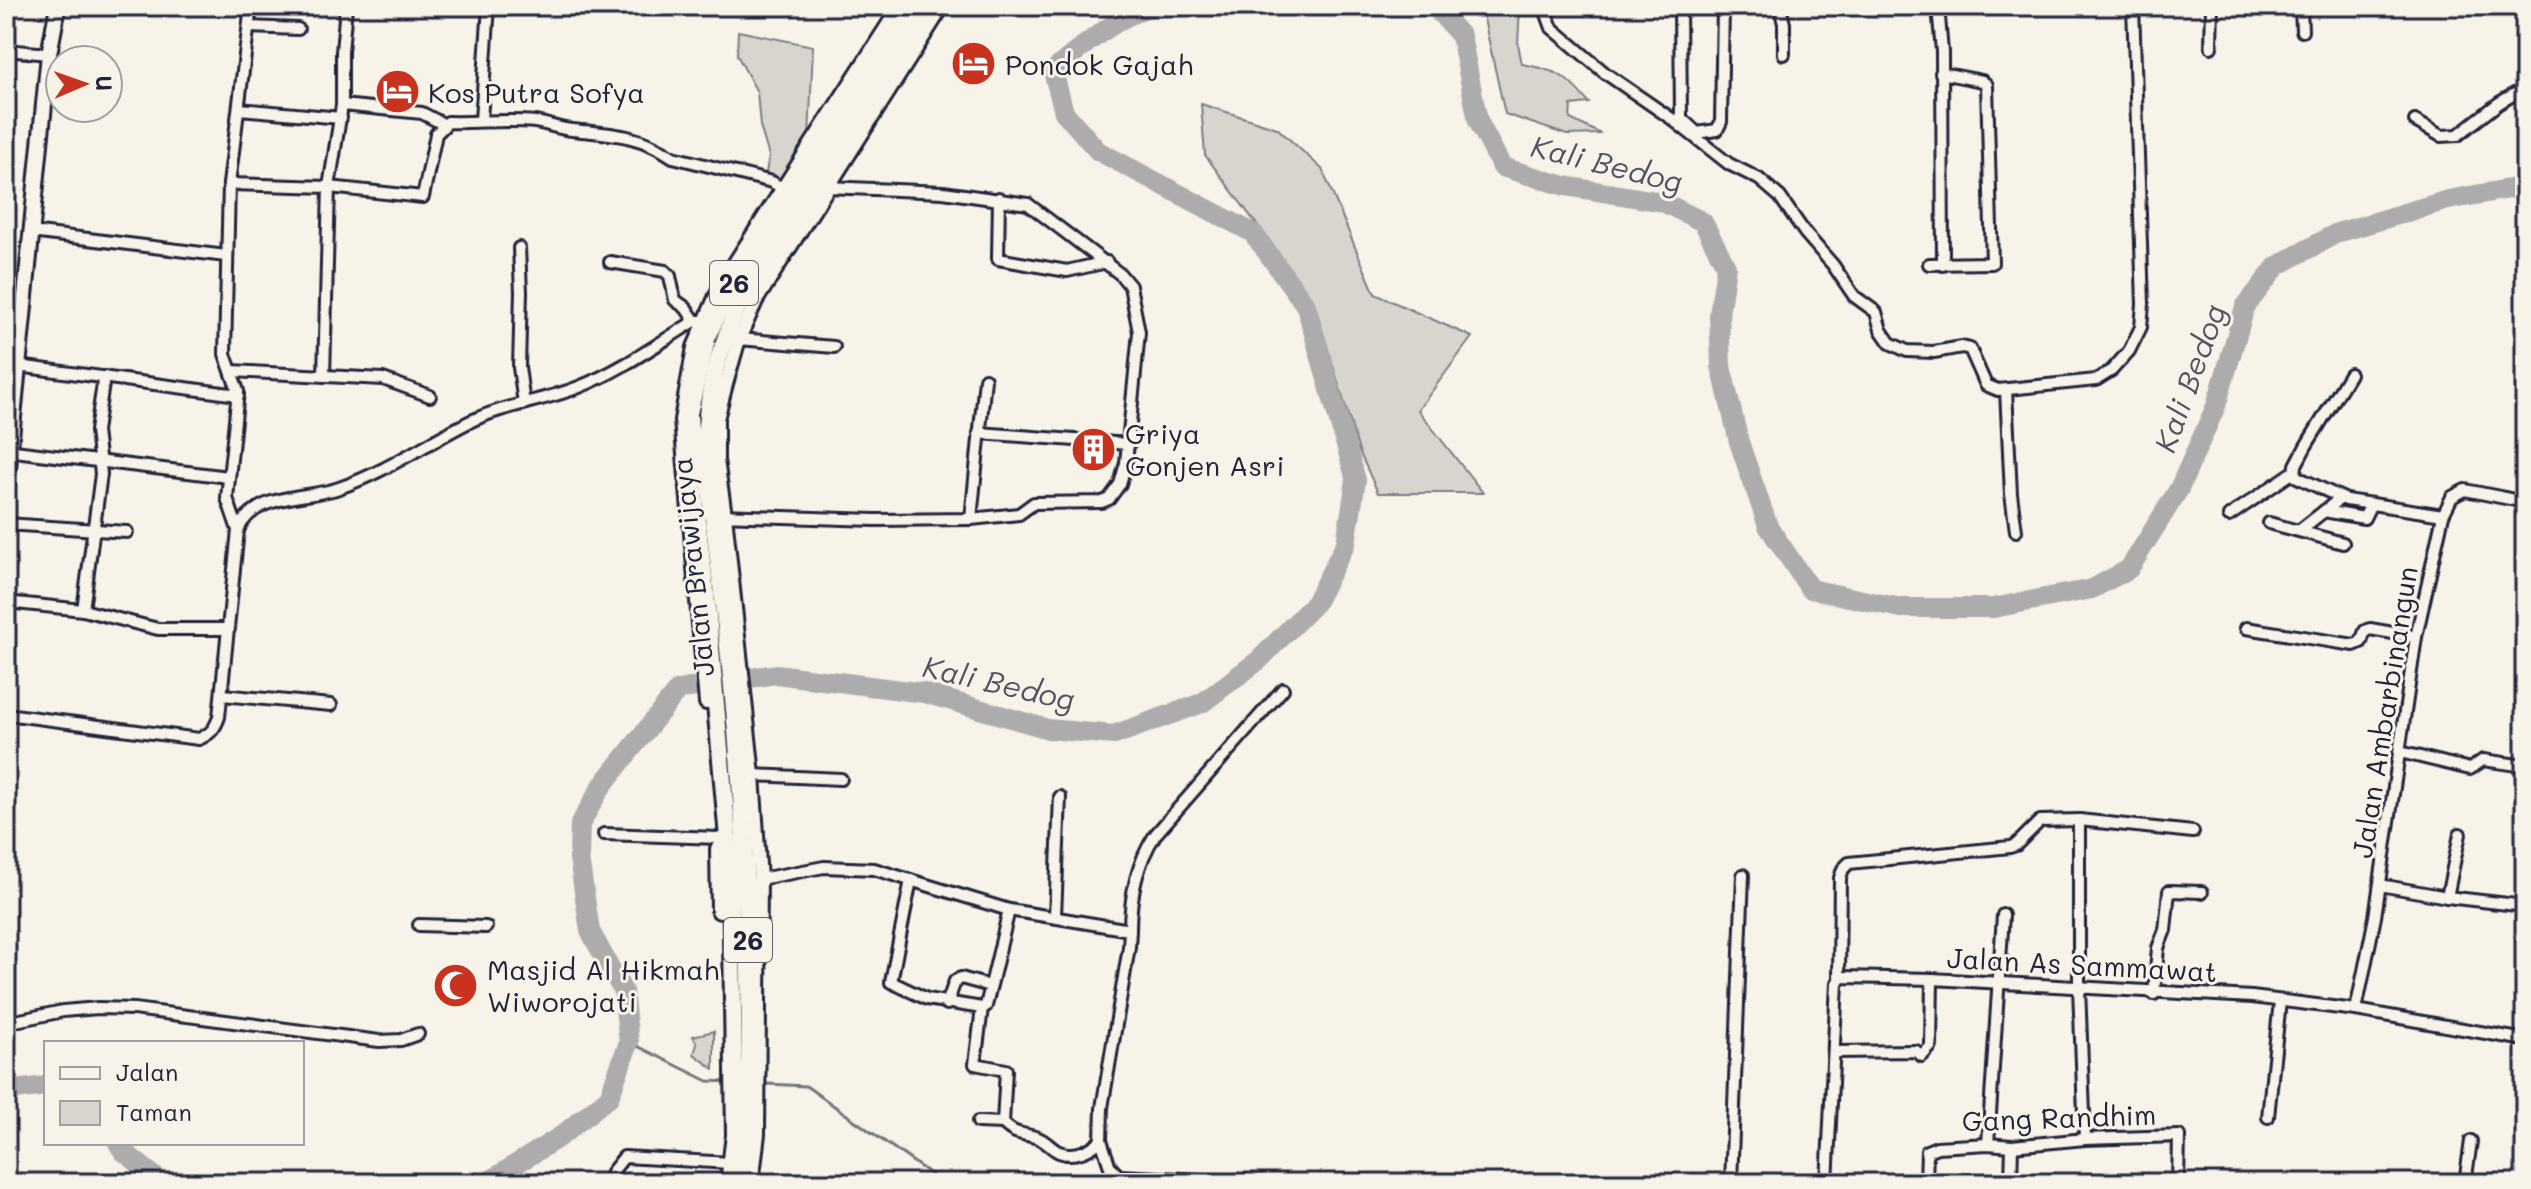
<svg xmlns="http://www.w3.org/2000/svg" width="2531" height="1189" font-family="Mali,sans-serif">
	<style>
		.green { fill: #d8d5cf; stroke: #7d7c85; stroke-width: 2 }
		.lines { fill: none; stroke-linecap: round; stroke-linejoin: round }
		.stream { stroke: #76747f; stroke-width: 3 }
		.river { stroke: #aeabad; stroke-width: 20 }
		.minor-casing { stroke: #22223b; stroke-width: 16 }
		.tertiary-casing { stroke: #22223b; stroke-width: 18 }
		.secondary-casing { stroke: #22223b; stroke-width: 20 }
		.trunk-casing { stroke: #22223b; stroke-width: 22 }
		.minor { stroke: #f7f3e8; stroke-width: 10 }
		.tertiary { stroke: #f7f3e8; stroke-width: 12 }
		.secondary { stroke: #f7f3e8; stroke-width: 14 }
		.trunk { stroke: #f7f3e8; stroke-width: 16 }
		.labels { text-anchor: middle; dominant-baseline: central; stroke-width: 6; stroke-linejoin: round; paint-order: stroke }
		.shield { fill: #f7f3e8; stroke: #62616f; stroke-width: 2 }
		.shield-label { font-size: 26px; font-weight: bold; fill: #22223b }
		.poi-label { font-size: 28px; fill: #22223b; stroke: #f7f3e8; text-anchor: start }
		.street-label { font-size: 28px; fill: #22223b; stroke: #f7f3e8 }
		.water-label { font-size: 30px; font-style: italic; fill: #535263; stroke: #f7f3e8 }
	</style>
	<rect width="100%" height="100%" fill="#f7f3e8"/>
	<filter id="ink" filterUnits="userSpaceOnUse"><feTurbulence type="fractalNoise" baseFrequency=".0125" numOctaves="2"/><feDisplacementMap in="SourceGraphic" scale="16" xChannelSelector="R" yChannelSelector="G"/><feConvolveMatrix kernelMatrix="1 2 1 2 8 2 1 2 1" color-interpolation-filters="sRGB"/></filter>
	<g filter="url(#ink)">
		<!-- green -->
		<g class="green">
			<path d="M1479 6H1520L1518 44 1522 64C1559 71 1564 74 1589 103L1571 105 1570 119 1601 134 1567 135 1505 114 1482 10Z"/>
			<path d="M738 31 813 46 809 139 794 157 780 180 765 178 769 156 760 126 757 92 737 55Z"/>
			<path d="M1201 104 1277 128 1322 169 1375 294 1472 337 1418 410 1483 493H1378L1359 451 1313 300 1205 155Z"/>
			<path d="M714 1031V1069L694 1054 697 1044 693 1036Z"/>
		</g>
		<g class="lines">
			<!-- stream -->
			<g class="stream">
				<path d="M629 1042 708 1081 730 1082"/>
				<path d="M767 1084 806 1086 943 1183"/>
			</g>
			<!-- river -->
			<g class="river">
				<path d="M1434 6 1461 36 1478 121 1502 167 1565 186 1663 202 1703 222 1726 266 1719 315 1721 366 1739 442 1768 526 1810 589 1901 608H1993L2092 589 2129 569 2179 489 2216 406 2245 307 2277 266 2337 233 2448 200 2525 186"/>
				<path d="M6 1097 15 1090 46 1086"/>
				<path d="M118 1143 123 1151 163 1183"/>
				<path d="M486 1183 561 1136 609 1097 629 1042 623 991 590 931 579 858 580 824 602 786 678 690 776 674 924 693 1048 729 1114 735 1202 703 1259 660 1315 603 1346 543 1356 480 1306 306 1253 233 1098 151 1064 112 1053 71C1079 49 1120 14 1153 6"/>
			</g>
			<defs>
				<g id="minor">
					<path d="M1544 6 1552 28 1605 73 1672 119 1729 164 1759 179 1780 197 1805 233 1833 265 1854 296 1876 312 1881 330 1890 343 1907 351 1934 352 1962 347 1970 349 1986 385 1998 390 2096 380 2112 370 2129 351 2141 327 2143 304 2133 6"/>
					<path d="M1680 6 1681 118 1697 133 1717 130 1721 122 1723 6"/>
					<path d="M1780 6 1784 24V54"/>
					<path d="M1938 6 1942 52 1943 265"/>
					<path d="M2301 6 2302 31"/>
					<path d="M249 27 298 29"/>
					<path d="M2211 47 2212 6"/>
					<path d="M6 50 49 54"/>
					<path d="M342 105V52L346 6"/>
					<path d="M239 109 341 118"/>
					<path d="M481 120 489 6"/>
					<path d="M2415 121 2441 136 2458 135 2499 103 2525 88"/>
					<path d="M229 184 251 6"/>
					<path d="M999 198 998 259 1067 271 1107 262"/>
					<path d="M31 232 226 256"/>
					<path d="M519 248 521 292 519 367 524 404"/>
					<path d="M610 262 665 271 670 276 675 300 686 308 695 321"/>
					<path d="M1929 264 1992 263 1987 85 1982 81 1941 73"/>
					<path d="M739 339 834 347"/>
					<path d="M18 366 238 395"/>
					<path d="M232 371 383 379 430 396"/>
					<path d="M2350 374 2306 446 2296 465 2295 476 2346 500 2443 515"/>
					<path d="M324 376 329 187 342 105 422 113 443 124"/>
					<path d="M2006 390 2011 494 2016 531"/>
					<path d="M979 433 1129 444"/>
					<path d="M6 450 229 477"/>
					<path d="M2324 511 2364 518 2371 504"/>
					<path d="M719 515 875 520 971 519 1019 514 1034 503 1102 502 1109 499 1120 484 1126 463 1139 332 1130 286 1120 274 1028 204 943 192 827 187"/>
					<path d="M2229 516 2295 471"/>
					<path d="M971 519 985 379"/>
					<path d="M2269 523 2343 543"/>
					<path d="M6 524 127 532"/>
					<path d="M238 530 227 498 238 391 225 354 229 184 329 187 423 197 436 134 448 122C477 123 505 119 535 122 548 124 559 129 572 130 611 134 639 134 673 157L772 182 782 188"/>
					<path d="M2300 530 2341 498"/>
					<path d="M6 602 83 610 158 629H229"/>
					<path d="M83 610 101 474 96 431 104 377"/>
					<path d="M2246 628 2354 645 2361 642 2365 631 2370 629 2416 637"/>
					<path d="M222 695 331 705"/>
					<path d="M6 714 199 739C210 734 215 729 219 717L238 530C255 492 305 500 339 488 386 472 425 444 469 422 504 405 544 401 579 387 620 371 657 344 695 321H703"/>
					<path d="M2400 752 2470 769 2483 760 2525 766"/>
					<path d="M753 775 841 779"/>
					<path d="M2079 820V988L2085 1139"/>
					<path d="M604 834 719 838"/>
					<path d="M760 879 824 867 874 869 1009 910 1130 930 1129 947 1102 1108 1101 1140 1110 1167 1119 1176 1265 1183"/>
					<path d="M911 880 891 982 927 999 982 1008"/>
					<path d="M2380 885 2447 897 2525 906"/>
					<path d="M2447 897 2460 834"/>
					<path d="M1009 910 986 1006 982 1008 975 1064 1006 1070 1003 1123C1017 1137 1022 1132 1038 1138 1046 1141 1052 1149 1059 1152 1074 1158 1091 1150 1101 1140"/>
					<path d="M1055 916 1060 797"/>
					<path d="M419 925 486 927"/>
					<path d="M1130 930C1130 896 1137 863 1155 835L1283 689"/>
					<path d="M1839 979 1840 878 1843 869 1849 863 2010 847 2016 845 2040 821 2079 820 2193 832"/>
					<path d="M2154 994 2158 948 2165 930 2169 891 2202 892"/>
					<path d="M947 1004 955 981 961 978 990 986"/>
					<path d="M2356 1010 2375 917 2416 637 2443 515 2452 497 2465 490 2525 502"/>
					<path d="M6 1023 63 1011 98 1008 134 1009 379 1041 401 1040 418 1034"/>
					<path d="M1834 1052 1916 1051 1922 1056 1931 1046 1932 979"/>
					<path d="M2268 1117 2280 1001"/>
					<path d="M978 1122 1003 1123"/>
					<path d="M1988 1144 2003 915"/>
					<path d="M610 1183 612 1172 624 1157 731 1163"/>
					<path d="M1731 1183 1743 875"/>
					<path d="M1827 1183 1837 983 1843 977 1932 979 2252 997 2356 1010 2525 1040"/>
					<path d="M1926 1183 1927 1151 1937 1147 1988 1144 2012 1146 2085 1139 2179 1136 2178 1183"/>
					<path d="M2011 1183 2012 1146"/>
					<path d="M2465 1183 2471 1141"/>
				</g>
				<g id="tertiary">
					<path d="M706 703 681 420 694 347 721 284 900 6"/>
					<path d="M752 1183 758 1134 760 879 753 775 725 515 717 460V419L726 384 739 339 756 301 943 6"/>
				</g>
				<path id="secondary" d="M6 488 49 54 58 6"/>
				<g id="trunk">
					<path d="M719 849 720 910"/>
					<path d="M729 1183 735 1135 731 871 707 604 693 484 689 413 708 335 730 289 913 6"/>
					<path d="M743 1183C752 1113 750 1042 749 971 746 797 727 624 705 452 705 395 719 347 743 296L930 6"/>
				</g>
			</defs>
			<!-- minor casing -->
			<use href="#minor" class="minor-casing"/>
			<!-- tertiary casing -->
			<use href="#tertiary" class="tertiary-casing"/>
			<!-- secondary casing -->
			<use href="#secondary" class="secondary-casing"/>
			<!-- trunk casing -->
			<use href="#trunk" class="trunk-casing"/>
			<!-- minor -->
			<use href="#minor" class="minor"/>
			<!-- tertiary -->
			<use href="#tertiary" class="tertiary"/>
			<!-- secondary -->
			<use href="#secondary" class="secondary"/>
			<!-- trunk -->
			<use href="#trunk" class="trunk"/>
		</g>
	</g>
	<!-- icons -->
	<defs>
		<symbol id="hotel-disc" viewBox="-11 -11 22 22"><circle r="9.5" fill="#c8321e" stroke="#f7f3e8"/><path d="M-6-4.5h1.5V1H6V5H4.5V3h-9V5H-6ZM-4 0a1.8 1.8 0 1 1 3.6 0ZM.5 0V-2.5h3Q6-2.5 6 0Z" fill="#fff"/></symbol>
		<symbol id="building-disc" viewBox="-11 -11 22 22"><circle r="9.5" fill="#c8321e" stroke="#f7f3e8"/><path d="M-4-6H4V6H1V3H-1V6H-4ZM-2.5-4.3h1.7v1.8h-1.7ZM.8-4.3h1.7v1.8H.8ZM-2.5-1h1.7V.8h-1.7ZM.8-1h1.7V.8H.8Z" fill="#fff"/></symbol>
		<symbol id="mosque-disc" viewBox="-11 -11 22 22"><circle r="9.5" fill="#c8321e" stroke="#f7f3e8"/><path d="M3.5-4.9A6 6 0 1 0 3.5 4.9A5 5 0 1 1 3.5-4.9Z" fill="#fff"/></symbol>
	</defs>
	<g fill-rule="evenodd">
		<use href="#hotel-disc" x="948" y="38" width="51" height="51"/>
		<use href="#hotel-disc" x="372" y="66" width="51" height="51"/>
		<use href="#building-disc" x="1068" y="424" width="51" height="51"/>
		<use href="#mosque-disc" x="430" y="960" width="51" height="51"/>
	</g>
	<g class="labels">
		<!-- shield labels -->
		<g class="shield">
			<rect x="710" y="261" width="48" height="44" rx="6"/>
			<rect x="724" y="918" width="48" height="44" rx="6"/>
		</g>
		<g class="shield-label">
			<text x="734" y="283">26</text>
			<text x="748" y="940">26</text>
		</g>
		<!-- poi labels -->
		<g class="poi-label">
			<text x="1005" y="64">Pondok Gajah</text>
			<text x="428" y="92">Kos Putra Sofya</text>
			<text x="1125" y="433">Griya<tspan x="1125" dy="32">Gonjen Asri</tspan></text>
			<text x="487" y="969">Masjid Al Hikmah<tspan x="487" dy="32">Wiworojati</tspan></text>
		</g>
		<!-- street labels -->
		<g class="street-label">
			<text transform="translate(692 567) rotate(-96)">Jalan Brawijaya</text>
			<text transform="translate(2384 712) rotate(-81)">Jalan Ambarbinangun</text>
			<text transform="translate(2082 964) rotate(3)">Jalan As Sammawat</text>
			<text transform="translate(2059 1117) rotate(-2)">Gang Randhim</text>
		</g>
		<!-- water labels -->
		<g class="water-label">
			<text transform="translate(1607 163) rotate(14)">Kali Bedog</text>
			<text transform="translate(2189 378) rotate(-70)">Kali Bedog</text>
			<text transform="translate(999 682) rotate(13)">Kali Bedog</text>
		</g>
	</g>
	<!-- margin -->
	<rect width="2531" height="1189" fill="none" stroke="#f7f3e8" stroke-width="32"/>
	<rect x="16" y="16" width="2499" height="1157" fill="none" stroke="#22223b" stroke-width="3" filter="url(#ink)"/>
	<!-- legend -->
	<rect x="44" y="1041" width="260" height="104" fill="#f7f3e8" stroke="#a29fa3" stroke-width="2"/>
	<rect x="60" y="1067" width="40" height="12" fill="#f7f3e8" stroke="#a29fa3" stroke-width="2"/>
	<text x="116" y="1081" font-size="24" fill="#22223b">Jalan</text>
	<rect x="60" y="1101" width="40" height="24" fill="#d8d5cf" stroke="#a29fa3" stroke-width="2"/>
	<text x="116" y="1121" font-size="24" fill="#22223b">Taman</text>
	<!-- north arrow -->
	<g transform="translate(84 84) rotate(88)"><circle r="38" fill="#f7f3e8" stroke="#a29fa3" stroke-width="2"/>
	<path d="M0-6L14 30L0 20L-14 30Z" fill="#c8321e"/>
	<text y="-12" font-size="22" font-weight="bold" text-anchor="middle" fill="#22223b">U</text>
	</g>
</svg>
